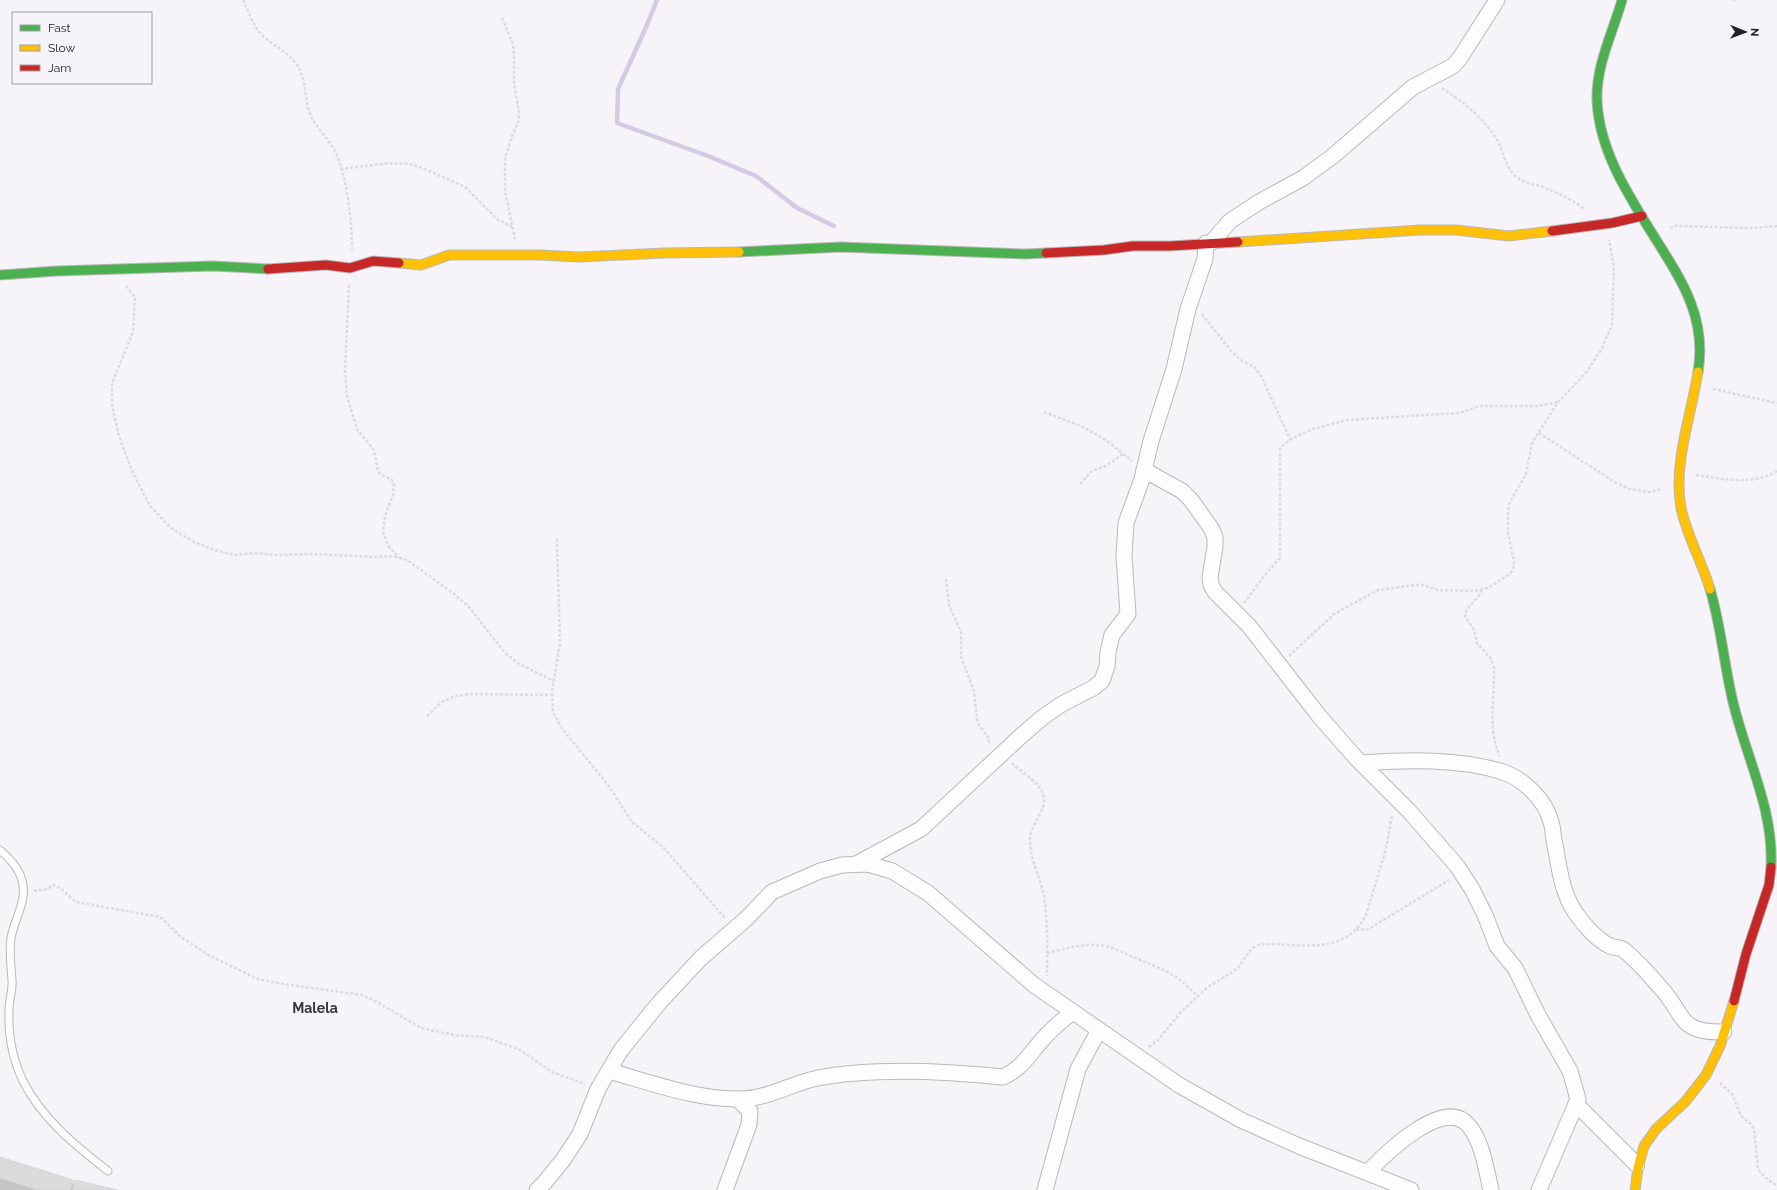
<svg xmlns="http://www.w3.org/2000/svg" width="1777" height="1190" font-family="Raleway,sans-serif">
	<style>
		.shadow { fill: #0003 }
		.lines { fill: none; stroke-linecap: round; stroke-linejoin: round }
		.stream { stroke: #d6c9e4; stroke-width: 4.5 }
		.building { fill: #dbdadc; stroke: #d4d3d5 }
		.lane-casing { stroke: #b9b8ba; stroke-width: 9 }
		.street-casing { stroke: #b9b8ba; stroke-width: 17 }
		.fast-casing { stroke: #b9b8ba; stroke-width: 11 }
		.slow-casing { stroke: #b9b8ba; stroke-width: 11 }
		.jam-casing { stroke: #b9b8ba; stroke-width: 11 }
		.path { stroke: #dcdadc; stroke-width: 2.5; stroke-dasharray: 3 2; stroke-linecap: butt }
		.lane { stroke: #fefdfe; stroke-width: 7 }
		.street { stroke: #fefdfe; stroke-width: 15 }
		.fast { stroke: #4caf50; stroke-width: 9 }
		.slow { stroke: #ffc107; stroke-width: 9 }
		.jam { stroke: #c62828; stroke-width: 9 }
		.labels { text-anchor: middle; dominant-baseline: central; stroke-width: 4; stroke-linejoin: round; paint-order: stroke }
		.quarter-label { font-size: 14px; font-weight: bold; fill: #373539; stroke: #f6f3f9 }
	</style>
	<rect width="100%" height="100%" fill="#f6f4f8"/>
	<!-- shadow -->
	<path class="shadow" d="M0 1158 70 1186 75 1181 112 1190H0Z"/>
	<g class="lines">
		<!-- stream -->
		<path class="stream" d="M657 0 647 25 618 89 617 123 708 156 756 176 797 208 834 226"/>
	</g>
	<!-- building -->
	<g class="building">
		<path d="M0 1157 73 1180 70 1190H38L0 1178Z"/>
		<path d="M75 1180 117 1190H72Z"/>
	</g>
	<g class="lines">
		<defs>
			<path id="lane" d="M0 850C10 859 21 870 23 885 26 903 14 920 11 938 9 952 11 966 12 980 13 990 9 1000 9 1010 8 1034 13 1060 23 1081 42 1119 76 1146 108 1171"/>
			<g id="street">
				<path d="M1212 242 1230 221 1259 202 1303 178 1333 156 1413 87 1453 66 1460 58 1497 0"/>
				<path d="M1144 470 1182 491 1191 500 1211 528 1215 537V547L1210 577 1211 585 1215 592 1249 626 1320 717 1355 757 1409 811 1457 866 1472 889 1485 915 1497 946 1515 968 1538 1015 1570 1071 1578 1099 1576 1104 1637 1165"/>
				<path d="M1361 763C1406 760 1459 758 1503 772 1524 779 1546 801 1551 822 1553 828 1553 834 1554 840 1559 865 1561 891 1575 912 1583 924 1597 940 1610 946 1614 948 1620 947 1624 950 1637 961 1649 974 1660 987 1686 1015 1677 1033 1724 1032"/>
				<path d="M856 864 921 829 1022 735 1043 717 1062 704 1093 688 1102 681 1107 666 1108 652 1112 635 1128 614 1124 556 1126 523 1142 479 1151 441 1174 369 1188 309 1205 259 1206 243"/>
				<path d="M609 1071C652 1083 697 1100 742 1099 770 1098 792 1083 818 1078 876 1067 944 1071 1003 1077 1022 1069 1030 1053 1043 1039 1052 1029 1062 1020 1073 1012"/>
				<path d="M1368 1172C1385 1154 1445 1095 1469 1126 1483 1143 1486 1170 1491 1190"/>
				<path d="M537 1190 545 1182 563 1160 580 1134 598 1089 621 1050 659 1003 701 958 746 919 772 892 820 871 842 865 868 864 892 871 928 893 1034 985 1179 1085 1241 1120 1299 1146 1411 1190"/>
				<path d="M725 1190 746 1133 749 1124 750 1111 737 1099"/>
				<path d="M1045 1190 1078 1069 1099 1030"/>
				<path d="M1539 1190 1576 1104"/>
			</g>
			<g id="fast">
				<path d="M1622 0C1613 32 1596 65 1597 100 1599 151 1629 196 1655 238 1682 281 1707 318 1698 372"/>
				<path d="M739 252 841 247 1025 254 1046 253"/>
				<path d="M0 275 57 271 213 266 268 269"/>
				<path d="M1710 589C1721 626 1724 664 1733 702 1746 757 1774 809 1771 867"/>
			</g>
			<g id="slow">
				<path d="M1238 242 1420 230H1456L1509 236 1552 231"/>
				<path d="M399 263 421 265 449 255H540L579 257 665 253 739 252"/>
				<path d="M1698 372C1691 416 1673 464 1681 508 1687 536 1702 562 1710 589"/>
				<path d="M1635 1190 1638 1168 1644 1146 1656 1129 1685 1102 1706 1075 1720 1046 1734 1001"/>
			</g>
			<g id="jam">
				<path d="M1552 231 1612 223 1642 216"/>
				<path d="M1046 253 1104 250 1133 246H1170L1238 242"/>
				<path d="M268 269 326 265 350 268 373 261 399 263"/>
				<path d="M1734 1001 1746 954 1769 885 1771 867"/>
			</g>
		</defs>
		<!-- lane casing -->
		<use href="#lane" class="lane-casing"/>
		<!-- street casing -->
		<use href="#street" class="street-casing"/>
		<!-- fast casing -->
		<use href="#fast" class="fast-casing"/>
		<!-- slow casing -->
		<use href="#slow" class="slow-casing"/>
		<!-- jam casing -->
		<use href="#jam" class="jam-casing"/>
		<!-- path -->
		<g class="path">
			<path d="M243 0C249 12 253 27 264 37 274 46 286 51 295 62 306 76 304 94 309 111 314 126 326 136 334 149 347 174 352 222 352 250"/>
			<path d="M1735 0V1"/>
			<path d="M502 18 513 44 514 53V83L519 113 518 124 513 133 505 158V191L515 239"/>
			<path d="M1442 88C1462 101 1485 119 1497 140 1503 151 1506 167 1515 176 1523 183 1534 184 1543 187 1557 193 1572 199 1584 209"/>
			<path d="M340 169 390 163 409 164 420 167 465 187 497 219 512 227"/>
			<path d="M1670 228 1675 226 1752 228 1777 226"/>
			<path d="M349 285 345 370 347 396 357 429 374 450 378 471 380 474 392 480 394 483 393 495 385 516 383 531 388 546 400 558"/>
			<path d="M126 286 135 297 133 332 112 383V406L119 436 132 471 150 506 171 528 192 541 214 550 235 555 256 553 276 555 311 554 374 557 393 556 407 560 453 593 469 607 505 653 519 664 554 681"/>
			<path d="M1202 314 1231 351 1241 360 1254 367 1261 376 1290 439"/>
			<path d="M1713 389 1777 403"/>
			<path d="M1044 412 1081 426 1106 440 1132 461"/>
			<path d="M1539 433 1613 481 1629 489 1649 492 1662 489"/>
			<path d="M1696 475C1724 479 1751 486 1777 471"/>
			<path d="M1080 484 1092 471 1106 466 1123 454"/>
			<path d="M557 539 560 643 552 692 553 712 561 727 608 785 632 822 663 847 725 918"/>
			<path d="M946 579 949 605 961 632V657L974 691 977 719 979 725 989 738V745"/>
			<path d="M1482 590C1478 600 1465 607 1465 616L1474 630 1477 643 1491 659 1494 668C1495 697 1487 729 1500 756"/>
			<path d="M1244 603 1264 576 1280 558V449L1284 444 1297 436 1313 429 1347 420 1458 413 1480 406H1537L1558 402"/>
			<path d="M1289 656 1334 614 1378 590 1416 585H1423L1438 590 1473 591 1488 588 1510 574 1513 570 1514 561 1508 533V512L1509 504 1526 474 1532 443 1558 402 1585 374 1601 350 1612 325 1614 267 1609 240"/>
			<path d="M427 716 442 702 455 696 472 694 552 695"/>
			<path d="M1012 763C1022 773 1041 783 1044 797 1046 812 1030 824 1030 840 1030 860 1040 877 1044 896 1048 922 1047 950 1047 976"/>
			<path d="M34 891 48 889 53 885C62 887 68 896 76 902L160 917 181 937 210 956 258 979 283 984 362 995 379 1003 421 1028 454 1035 485 1037 520 1050 552 1072 585 1084"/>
			<path d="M1356 930 1369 929 1377 924 1449 880"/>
			<path d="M1047 953C1064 949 1081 944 1099 945 1111 946 1122 952 1133 957 1162 969 1176 973 1198 997"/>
			<path d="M1149 1047 1158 1040 1182 1011 1208 987 1228 975 1238 968 1252 948 1261 944C1299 943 1345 957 1366 915L1386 849 1392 815"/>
			<path d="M1720 1083 1732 1094 1741 1116 1751 1124 1754 1129 1758 1169 1766 1178 1777 1186"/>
		</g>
		<!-- lane -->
		<use href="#lane" class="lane"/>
		<!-- street -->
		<use href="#street" class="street"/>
		<!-- fast -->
		<use href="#fast" class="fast"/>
		<!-- slow -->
		<use href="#slow" class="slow"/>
		<!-- jam -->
		<use href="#jam" class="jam"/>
	</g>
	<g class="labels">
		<!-- quarter labels -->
		<g class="quarter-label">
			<text x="315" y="1008">Malela</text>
		</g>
	</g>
	<!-- legend -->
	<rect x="12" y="12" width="140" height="72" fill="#f6f3f9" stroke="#a19fa3"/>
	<rect x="20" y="25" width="20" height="6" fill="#4caf50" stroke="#a19fa3"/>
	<text x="48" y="32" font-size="12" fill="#222123">Fast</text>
	<rect x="20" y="45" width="20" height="6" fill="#ffc107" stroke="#a19fa3"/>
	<text x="48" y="52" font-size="12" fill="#222123">Slow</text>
	<rect x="20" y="65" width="20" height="6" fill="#c62828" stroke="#a19fa3"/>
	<text x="48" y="72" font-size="12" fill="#222123">Jam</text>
	<!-- north arrow -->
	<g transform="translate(1745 32) rotate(91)" stroke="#f6f3f9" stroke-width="3" paint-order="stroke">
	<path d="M0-3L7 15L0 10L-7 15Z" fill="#222123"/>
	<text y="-6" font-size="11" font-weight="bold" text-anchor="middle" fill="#222123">N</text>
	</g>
</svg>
